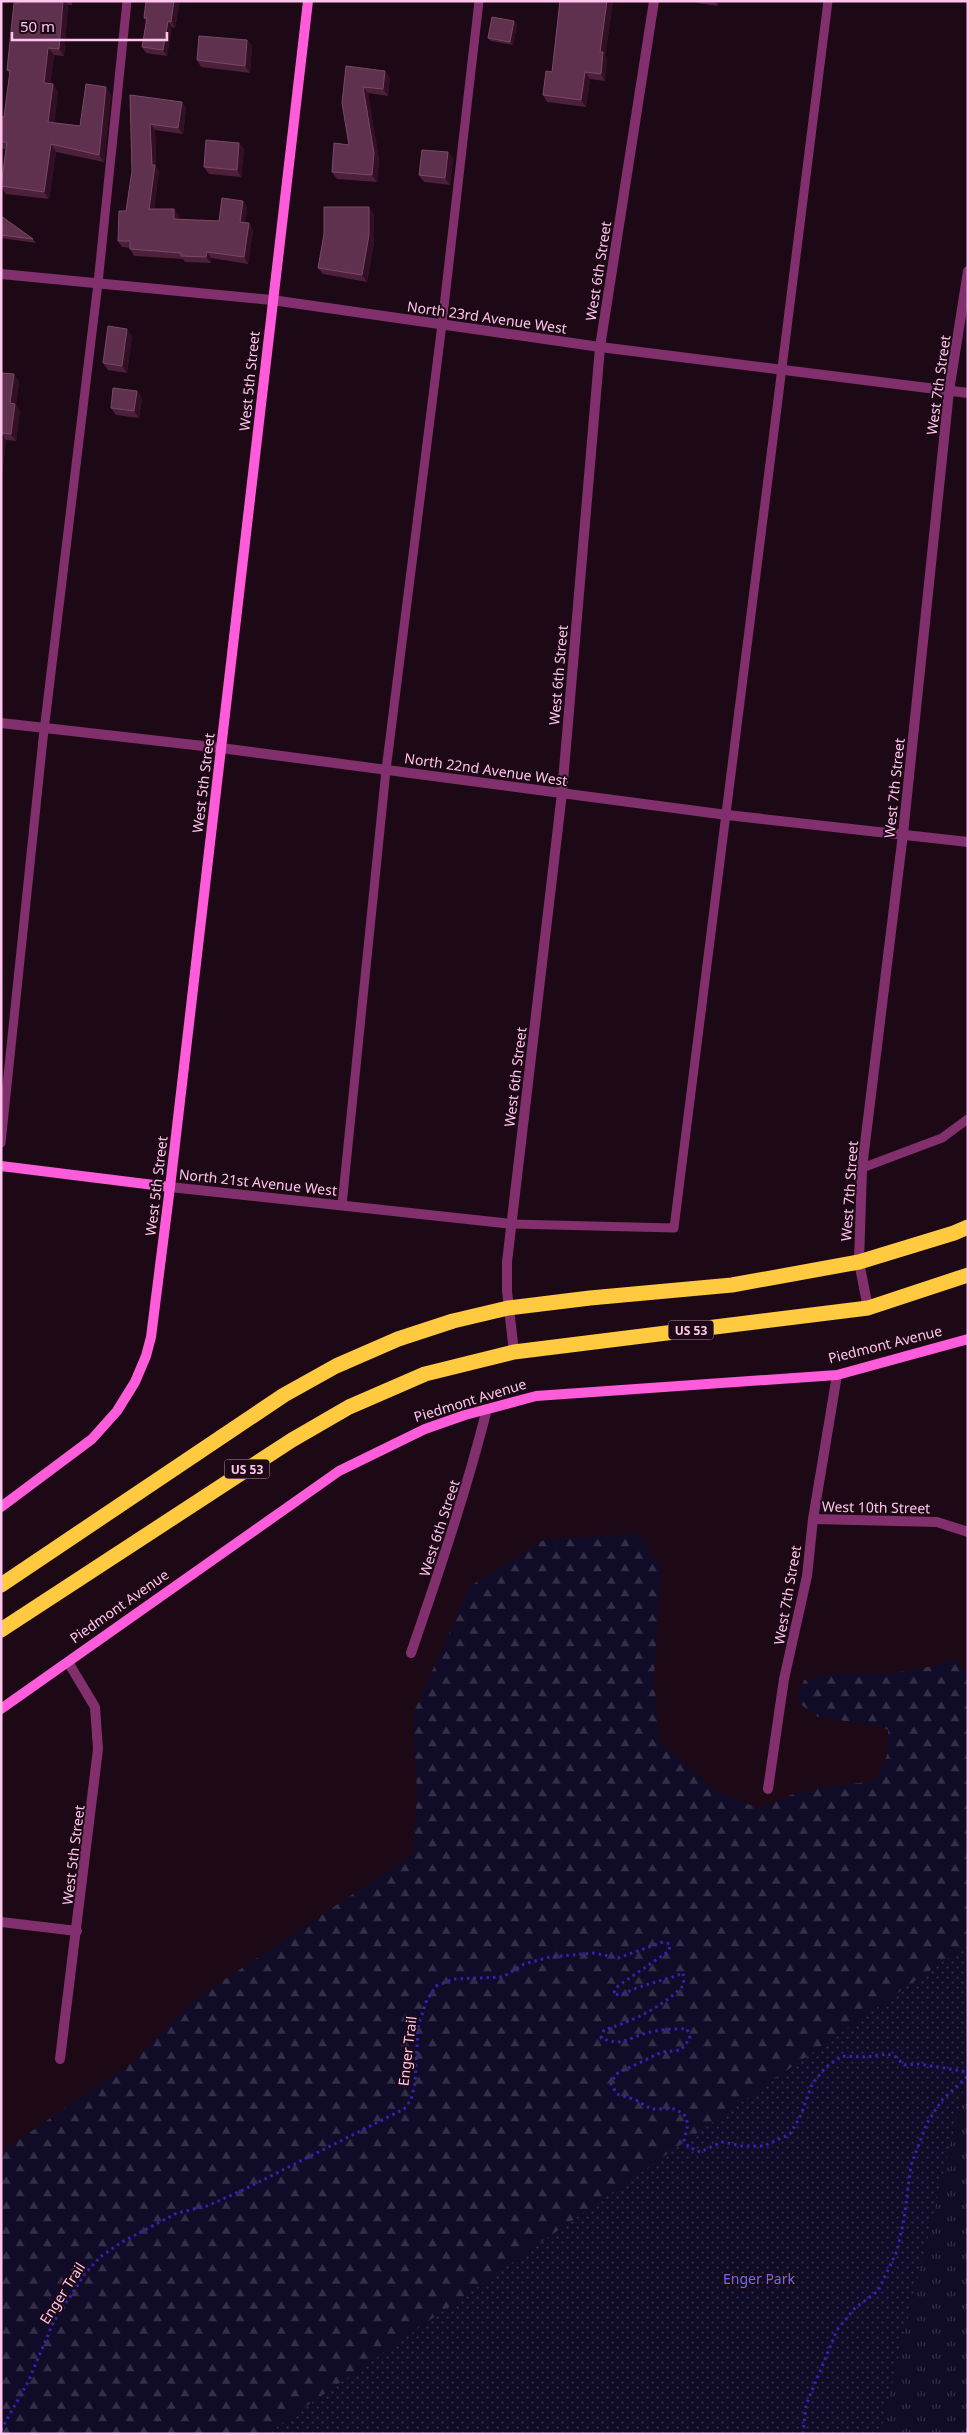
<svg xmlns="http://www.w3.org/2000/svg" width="969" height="2435" font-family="'Noto Sans',sans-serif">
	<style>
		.grass { fill: url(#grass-tufts) }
		.forest { fill: url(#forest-firs) }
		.park { fill: url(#park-dots) }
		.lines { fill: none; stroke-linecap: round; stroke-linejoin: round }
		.path { stroke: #3521b7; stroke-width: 3; stroke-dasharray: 2.5 4; stroke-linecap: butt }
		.lane { stroke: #812f6d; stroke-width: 9 }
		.street { stroke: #812f6d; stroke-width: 10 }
		.secondary { stroke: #ff5cdb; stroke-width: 10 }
		.highway { stroke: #ffc940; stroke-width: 15 }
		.wall { fill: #4c1f3b }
		.shaded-wall { fill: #310f24 }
		.building { fill: #60314e; stroke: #794867 }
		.labels { text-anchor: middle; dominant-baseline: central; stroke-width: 4; stroke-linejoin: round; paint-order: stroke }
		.shield { fill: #1d0915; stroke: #bb8dac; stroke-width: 1 }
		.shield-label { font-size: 12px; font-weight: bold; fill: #ffc5ed }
		.street-label { font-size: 14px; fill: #ffc5ed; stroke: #1d0915 }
		.park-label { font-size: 14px; fill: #6b71ee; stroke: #1d0915 }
	</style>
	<defs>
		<pattern id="grass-tufts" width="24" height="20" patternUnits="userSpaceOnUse" patternTransform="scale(1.25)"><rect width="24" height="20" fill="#100c27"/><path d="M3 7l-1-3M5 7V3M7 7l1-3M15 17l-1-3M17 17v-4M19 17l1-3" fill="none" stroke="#342e47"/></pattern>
		<pattern id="forest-firs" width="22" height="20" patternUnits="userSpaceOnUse" patternTransform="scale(1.25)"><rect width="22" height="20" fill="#100c27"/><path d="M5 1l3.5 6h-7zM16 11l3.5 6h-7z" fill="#342e47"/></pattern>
		<pattern id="park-dots" width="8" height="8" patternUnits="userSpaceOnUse" patternTransform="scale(1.25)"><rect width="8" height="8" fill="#100c27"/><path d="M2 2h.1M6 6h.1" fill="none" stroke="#342e47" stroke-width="1.8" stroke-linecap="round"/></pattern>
	</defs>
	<rect width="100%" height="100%" fill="#1d0915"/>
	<!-- grass -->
	<path class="grass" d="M963 2092H968V2434H880Z"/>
	<!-- forest -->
	<path class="forest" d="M639 1534 661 1568 654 1677 659 1741 717 1792 758 1808 791 1795 824 1787 875 1781 888 1753V1730L880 1726 818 1717 800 1704 799 1694 804 1680 835 1674H886L934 1666 951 1658 968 1673V1944L267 2434H1V2152L131 2063 194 2000 413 1854 417 1792 413 1714 470 1586 545 1539Z"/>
	<!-- park -->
	<path class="park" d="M968 1944V2092H963L880 2434H267Z"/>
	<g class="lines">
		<!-- path -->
		<g class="path">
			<path d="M1 2430 28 2382 53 2323 84 2275 100 2257 122 2242 177 2213 207 2206 243 2190 404 2109 411 2100 415 2083 418 2027 426 2002 436 1986 454 1979 503 1977 524 1964 550 1957 594 1953 618 1958 663 1942 670 1944 669 1951 618 1986 613 1994C624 1996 629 1990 640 1987 654 1982 669 1979 683 1973L684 1985C661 2008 635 2020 604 2030L601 2038C622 2046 625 2040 643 2034 656 2030 675 2028 687 2029L690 2038 681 2050 662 2052 616 2074 611 2084 617 2094 636 2100 651 2109H674L684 2114 688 2124 684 2141 689 2147 700 2152 722 2142 742 2146H764L790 2134 801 2115 812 2084 826 2067 842 2056 866 2057 887 2054 896 2057 904 2065 919 2064 968 2072"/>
			<path d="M803 2434 806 2405 837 2330 855 2308 878 2291 897 2251 904 2219 911 2165 927 2123 942 2100 968 2076"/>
		</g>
		<!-- lane -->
		<g class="lane">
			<path d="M1 1143 43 739 98 283 127 1"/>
			<path d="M862 1168 942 1138 968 1119"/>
			<path d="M342 1205 386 770 442 324 479 1"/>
			<path d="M512 1224 674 1228 828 1"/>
		</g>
		<!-- street -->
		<g class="street">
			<path d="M1 274 272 300 600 347 968 393"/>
			<path d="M1 723 221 748 727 815 968 842"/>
			<path d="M170 1187 512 1224"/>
			<path d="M868 1308 859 1262 862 1168 903 834 949 391 968 271"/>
			<path d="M514 1352 507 1291V1262L562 793 600 347 654 1"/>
			<path d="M813 1519 937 1522 968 1532"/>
			<path d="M411 1653C439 1572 466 1492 487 1409"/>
			<path d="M768 1789 784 1679 807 1576 813 1519 837 1375"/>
			<path d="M1 1922 77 1931"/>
			<path d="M60 2059 98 1749 95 1707 68 1662"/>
		</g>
		<!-- secondary -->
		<g class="secondary">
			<path d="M1 1166 170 1187"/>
			<path d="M1 1507 92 1439 117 1411 135 1382 146 1356 151 1337 170 1187 308 1"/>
			<path d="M1 1709 339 1471 425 1429 465 1415 536 1396 837 1375 968 1339"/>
		</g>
		<!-- highway -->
		<g class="highway">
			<path d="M1 1585 284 1395 336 1366 398 1339 453 1321 508 1308 590 1298 732 1285 859 1262 954 1233 968 1227"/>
			<path d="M1 1630 292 1440 349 1407 425 1374 514 1352 868 1308 968 1275"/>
		</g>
	</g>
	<!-- wall -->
	<g class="wall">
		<path d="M19 1H72V5H68L64 56 54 55 50 84 58 91 54 123 80 126 111 94 104 162 56 152 49 199 6 194 1 187V181L6 149H2L1 147V117H4L10 74 7 70Z"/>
		<path d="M180 1 175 28 172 27 167 56 146 53 142 47 146 21 144 18Z"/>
		<path d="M560 1H613L605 56 607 59 605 81 590 79 586 107 547 102 543 95 552 72Z"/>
		<path d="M696 1H719L718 6 697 3Z"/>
		<path d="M514 21 517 25 513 45 491 41 488 38Z"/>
		<path d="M247 40 252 46 250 73 201 67 197 60Z"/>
		<path d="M346 66 390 77 388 96 368 93 379 160 377 182 337 179 332 172 349 145Z"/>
		<path d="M130 95 182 102 186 108 183 134 155 130 156 167 159 171 154 209H174L179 216 178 219 219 221 243 201 247 207 245 223H249L253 230 248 264 211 258V263L185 262 183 259 134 256 130 249V248L122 247 118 241 126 211 132 171Z"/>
		<path d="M239 143 244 150 241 177 209 174 204 167Z"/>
		<path d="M448 152 453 159 450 185 424 182 419 175Z"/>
		<path d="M374 214V242L367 282 323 274 318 268Z"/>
		<path d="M1 216 33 239 36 243 1 238Z"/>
		<path d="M132 336 127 373 108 370 103 363Z"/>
		<path d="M1 373 19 381 16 405 20 411 16 441 6 440 1 485Z"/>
		<path d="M137 391 142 398 139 418 116 415 111 408Z"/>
	</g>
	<!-- shaded-wall -->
	<g class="shaded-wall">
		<path d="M63 1H65L68 5 64 56 59 49Z"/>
		<path d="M174 1H180L175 28 171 22Z"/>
		<path d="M607 1H613L605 56 607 59 605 81 601 74 600 52Z"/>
		<path d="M715 1H719L718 6Z"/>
		<path d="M168 21 172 27 167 56 163 50Z"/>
		<path d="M514 21 517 25 513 45 510 42Z"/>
		<path d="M247 40 252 46 250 73 245 66Z"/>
		<path d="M48 48 54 55 49 90 44 83Z"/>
		<path d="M385 71 390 77 388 96 383 89Z"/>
		<path d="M585 72 590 79 586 107 581 100Z"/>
		<path d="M53 84 58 91 53 129 48 122Z"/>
		<path d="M106 87 111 94 104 162 99 155Z"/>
		<path d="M363 87 368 93 379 160 377 182 372 175Z"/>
		<path d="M182 102 186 108 183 134 178 128Z"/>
		<path d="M150 124 155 130 156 167 159 171 153 215 149 209 152 165Z"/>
		<path d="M239 143 244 150 241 177 237 170Z"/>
		<path d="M51 144 56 152 49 199 44 192Z"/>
		<path d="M448 152 453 159 450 185 445 178Z"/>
		<path d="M243 201 247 207 245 228 240 222Z"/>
		<path d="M369 207 374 214V242L367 282 362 275Z"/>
		<path d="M174 209 179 216 178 225 174 219Z"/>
		<path d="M249 223 253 230 248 264 244 257Z"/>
		<path d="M207 252 211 258V263L206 257Z"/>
		<path d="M127 329 132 336 127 373 122 366Z"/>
		<path d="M14 374 19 381 16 405 20 411 16 441 11 434 10 403Z"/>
		<path d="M137 391 142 398 139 418 134 411Z"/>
		<path d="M1 433 6 440 1 485Z"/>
	</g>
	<!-- building -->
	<g class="building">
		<path d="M19 1H63L59 49 48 48 44 83 53 84 48 122 80 126 86 84 106 87 99 155 51 144 44 192 1 186 7 142H1V117H4L10 71 7 70 14 3H19Z"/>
		<path d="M146 1H174L171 22 168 21 163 50 142 47 147 18H144Z"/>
		<path d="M560 1H607L600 52H603L601 74 585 72 581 100 543 95 546 71 552 72Z"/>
		<path d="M492 17 514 21 510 42 488 38Z"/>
		<path d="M199 36 247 40 245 66 197 60Z"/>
		<path d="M346 66 385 71 383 89 363 87 374 153 372 175 332 172 334 143 349 145 342 103Z"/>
		<path d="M130 95 182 102 178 128 150 124 152 165H155L149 209H174V219L219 221 222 198 243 201 240 222 249 223 244 257 207 252 206 257 181 256V253L130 249V241H118L119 211H126L132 171Z"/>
		<path d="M206 140 239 143 237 170 204 167Z"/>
		<path d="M422 150 448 152 445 178 419 175Z"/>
		<path d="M324 207H369V235L362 275 318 268 324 234Z"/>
		<path d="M1 216 33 239 1 235Z"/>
		<path d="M108 326 127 329 122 366 103 363Z"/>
		<path d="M1 373 14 374 10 403 15 404 11 434 1 433Z"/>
		<path d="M113 388 137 391 134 411 111 408Z"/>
	</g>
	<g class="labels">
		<!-- shield labels -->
		<g class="shield">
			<rect x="668.5" y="1320.5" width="45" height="19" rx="4"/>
			<rect x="224.5" y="1459.5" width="45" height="19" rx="4"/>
		</g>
		<g class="shield-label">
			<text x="691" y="1330">US 53</text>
			<text x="247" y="1469">US 53</text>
		</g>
		<!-- street labels -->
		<g class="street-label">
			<text transform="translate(598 271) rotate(-81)">West 6th Street</text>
			<text transform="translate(487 317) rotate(8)">North 23rd Avenue West</text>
			<text transform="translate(249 381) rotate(-84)">West 5th Street</text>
			<text transform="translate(938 385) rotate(-82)">West 7th Street</text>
			<text transform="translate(558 675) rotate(-85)">West 6th Street</text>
			<text transform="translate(486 769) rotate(8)">North 22nd Avenue West</text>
			<text transform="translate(203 783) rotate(-83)">West 5th Street</text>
			<text transform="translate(894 788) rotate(-84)">West 7th Street</text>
			<text transform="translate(515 1077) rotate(-83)">West 6th Street</text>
			<text transform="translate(258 1182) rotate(6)">North 21st Avenue West</text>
			<text transform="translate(156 1186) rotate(-83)">West 5th Street</text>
			<text transform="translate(849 1191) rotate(-86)">West 7th Street</text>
			<text transform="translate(885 1344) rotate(-14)">Piedmont Avenue</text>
			<text transform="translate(470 1400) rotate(-17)">Piedmont Avenue</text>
			<text transform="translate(876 1507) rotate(1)">West 10th Street</text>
			<text transform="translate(439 1528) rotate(-72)">West 6th Street</text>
			<text transform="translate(787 1595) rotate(-80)">West 7th Street</text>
			<text transform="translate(119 1606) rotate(-35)">Piedmont Avenue</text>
			<text transform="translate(73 1855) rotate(-83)">West 5th Street</text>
			<text transform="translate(407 2051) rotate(-83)">Enger Trail</text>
			<text transform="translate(62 2293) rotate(-57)">Enger Trail</text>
		</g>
		<!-- park labels -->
		<g class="park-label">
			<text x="759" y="2278">Enger Park</text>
		</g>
	</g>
	<!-- border -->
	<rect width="969" height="2435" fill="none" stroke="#ffc5ed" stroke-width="5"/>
	<!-- scale -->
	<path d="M12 32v8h155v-8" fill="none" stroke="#ffc5ed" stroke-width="2.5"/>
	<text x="20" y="32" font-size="15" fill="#ffc5ed" stroke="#1d0915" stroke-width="4" paint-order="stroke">50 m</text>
</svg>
